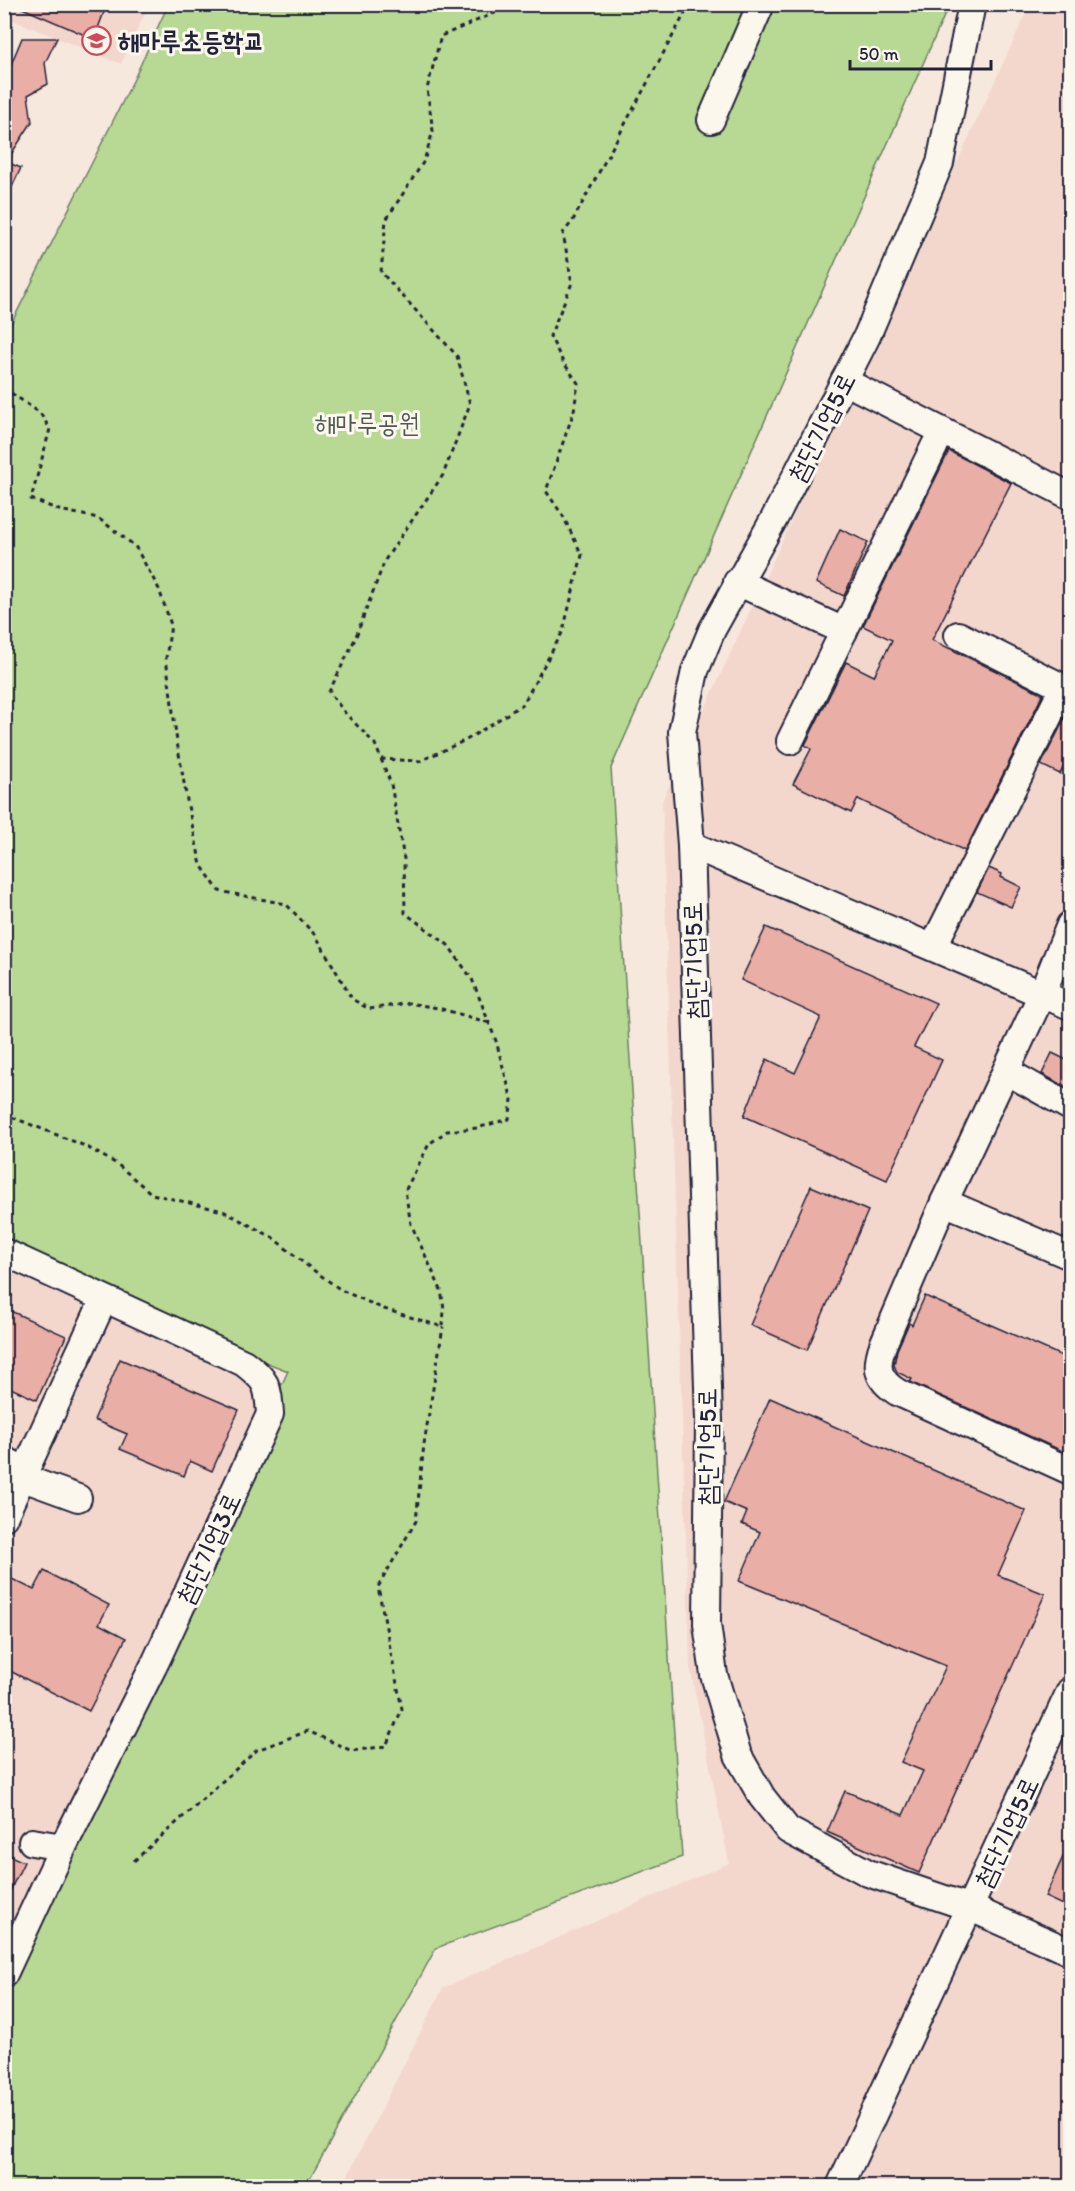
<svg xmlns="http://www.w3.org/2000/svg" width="1075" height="2191" font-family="Itim,'Poor Story',sans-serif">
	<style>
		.built { fill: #f3d7cd }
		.green { fill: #b8d993; stroke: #6d7e67; stroke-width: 1.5 }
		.building { fill: #e9aea5; stroke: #22223b; stroke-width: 1.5 }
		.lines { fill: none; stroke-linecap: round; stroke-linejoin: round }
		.minor-casing { stroke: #22223b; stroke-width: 30 }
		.path { stroke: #22223b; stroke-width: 3; stroke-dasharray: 4.5 4.5; stroke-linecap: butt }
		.minor { stroke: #fbf7ec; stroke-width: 26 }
		.labels { text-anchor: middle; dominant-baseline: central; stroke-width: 6; stroke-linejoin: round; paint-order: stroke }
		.poi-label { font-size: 26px; font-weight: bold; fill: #22223b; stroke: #fbf7ec; text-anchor: start }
		.park-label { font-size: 26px; fill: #4f5955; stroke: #fbf7ec }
		.street-label { font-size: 26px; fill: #22223b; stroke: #fbf7ec }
	</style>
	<rect width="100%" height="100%" fill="#f7e8de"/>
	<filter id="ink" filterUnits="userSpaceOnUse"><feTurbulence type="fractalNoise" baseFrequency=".0167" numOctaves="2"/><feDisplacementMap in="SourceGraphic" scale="12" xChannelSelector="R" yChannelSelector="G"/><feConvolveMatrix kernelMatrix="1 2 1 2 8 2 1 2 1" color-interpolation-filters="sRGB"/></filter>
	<g filter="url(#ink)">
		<!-- built -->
		<g class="built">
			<path d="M4 5H149L121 64 5 17Z"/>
			<path d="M1030 5H1070V2186H342L443 1988 729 1863 690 1667 662 801Z"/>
			<path d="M5 1259 255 1378 261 1401 5 1950Z"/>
		</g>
		<!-- green -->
		<path class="green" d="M168 5H949L611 768 682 1857 436 1948 306 2186H5V1988L288 1371 104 1299 5 1250 4 338 134 79Z"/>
		<!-- building -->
		<g class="building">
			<path d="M13 4H107L94 39Z"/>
			<path d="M22 38H57L45 63 48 84 28 95 32 122 6 162 21 168 4 204V81Z"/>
			<path d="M949 451 1011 483 932 640 1043 694 965 851 858 799 851 813 793 784 811 749 805 745 846 662 874 676 892 640 863 626Z"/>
			<path d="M840 529 868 542 844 596 816 583Z"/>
			<path d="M1068 712 1071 714V751L1060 774 1041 765Z"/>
			<path d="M989 868 1002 874 1001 877 1021 887 1011 907 977 892Z"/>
			<path d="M766 927 936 1003 914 1047 942 1060 887 1180 744 1116 767 1059 795 1073 821 1017 741 980Z"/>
			<path d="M1052 1053 1071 1062V1090L1042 1074Z"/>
			<path d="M811 1186 868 1211 807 1350 750 1325Z"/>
			<path d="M925 1296 1071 1360V1455L910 1382 912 1379 897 1372 894 1365 897 1350 909 1323 912 1325Z"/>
			<path d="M4 1308 66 1336 37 1400 4 1385Z"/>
			<path d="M120 1359 239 1410 212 1471 190 1461 184 1476 120 1449 127 1434 94 1420Z"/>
			<path d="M770 1398 1026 1511 998 1575 1045 1594 919 1873 827 1832 845 1791 903 1815 923 1771 901 1762 946 1666 739 1581 760 1532 742 1524 747 1512 724 1502Z"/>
			<path d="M44 1571 109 1605 99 1624 126 1638 89 1711 4 1668V1595L12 1579 34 1590Z"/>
			<path d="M1071 1839V1909L1045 1897Z"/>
			<path d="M4 1853 24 1862 4 1903Z"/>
		</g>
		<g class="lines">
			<defs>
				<g id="minor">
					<path d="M972 4 940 163 867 336 774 519 712 630 695 671 682 732 691 845 709 1420 707 1624 714 1675 738 1755 762 1797 788 1830 868 1873 971 1908 1070 1952"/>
					<path d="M711 120 761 4"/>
					<path d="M844 381 1070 496"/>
					<path d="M737 582 844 631"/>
					<path d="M958 635 1070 691"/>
					<path d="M790 741 935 445"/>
					<path d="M691 845 1070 1006"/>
					<path d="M1070 925 1042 994 944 1202 883 1345C875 1367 877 1379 897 1392L1070 1471"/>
					<path d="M933 947 1063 688"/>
					<path d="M1006 1071 1070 1107"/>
					<path d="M944 1202 1070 1256"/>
					<path d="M4 1252 244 1363C267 1381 268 1384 270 1414L156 1661 63 1847 4 1974"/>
					<path d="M4 1460 14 1465 21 1479 6 1481"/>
					<path d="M23 1478 78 1498"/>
					<path d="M4 1517 104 1299"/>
					<path d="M32 1842 63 1847"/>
					<path d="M840 2186 1070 1691"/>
				</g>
			</defs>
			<!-- minor casing -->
			<use href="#minor" class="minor-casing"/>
			<!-- path -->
			<g class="path">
				<path d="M4 388 40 413 50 429 31 499 59 510 98 518 135 546 159 589 171 625 166 658 177 742 188 806 201 865 219 891 286 904 316 936 352 999 369 1009 409 1003 438 1008 490 1023"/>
				<path d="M381 759 420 761 468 739 523 704 563 631 582 555 563 516 546 491 574 411 578 383 563 362 550 336 572 283 563 233 572 222 690 4"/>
				<path d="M4 1114 85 1146 117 1164 152 1194 223 1211 272 1237 305 1264 341 1290 384 1309 443 1327 444 1309 441 1290 411 1224 405 1191 429 1144 447 1131 477 1128 509 1119 512 1100 496 1041 472 979 448 945 405 913 404 859 391 784 375 744 346 714 329 692 355 639 385 560 443 475 470 404 457 356 381 272 386 220 424 161 433 131 427 89 441 36 516 4"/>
				<path d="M134 1861 257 1750 308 1731 352 1751 386 1746 402 1709 378 1587 416 1521 424 1444 443 1327"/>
			</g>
			<!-- minor -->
			<use href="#minor" class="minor"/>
		</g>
	</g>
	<!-- icons -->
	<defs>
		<symbol id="school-ring" viewBox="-11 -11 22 22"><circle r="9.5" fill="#fbf7ec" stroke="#d1495b" stroke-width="1.5"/><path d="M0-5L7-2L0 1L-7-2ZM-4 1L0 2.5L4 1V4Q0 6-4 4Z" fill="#d1495b"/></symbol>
	</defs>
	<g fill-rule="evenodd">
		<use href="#school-ring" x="80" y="24" width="33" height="33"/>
	</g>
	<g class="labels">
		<!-- poi labels -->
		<g class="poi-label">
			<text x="118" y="41">해마루초등학교</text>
		</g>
		<!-- park labels -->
		<g class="park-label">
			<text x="367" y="423">해마루공원</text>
		</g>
		<!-- street labels -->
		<g class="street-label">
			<text transform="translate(821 427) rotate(-63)">첨단기업5로</text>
			<text transform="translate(694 961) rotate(-92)">첨단기업5로</text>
			<text transform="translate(707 1447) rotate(-90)">첨단기업5로</text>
			<text transform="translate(208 1548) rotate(-65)">첨단기업3로</text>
			<text transform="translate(1006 1832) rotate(-65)">첨단기업5로</text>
		</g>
	</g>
	<!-- margin -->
	<rect width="1075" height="2191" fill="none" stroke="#fbf7ec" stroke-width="24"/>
	<rect x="12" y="12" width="1051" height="2167" fill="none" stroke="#22223b" stroke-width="2" filter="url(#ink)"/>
	<!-- scale -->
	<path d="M850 60v9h141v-9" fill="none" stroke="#22223b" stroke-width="3"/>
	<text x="859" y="60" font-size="18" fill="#22223b" stroke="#fbf7ec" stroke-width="4.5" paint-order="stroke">50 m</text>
</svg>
